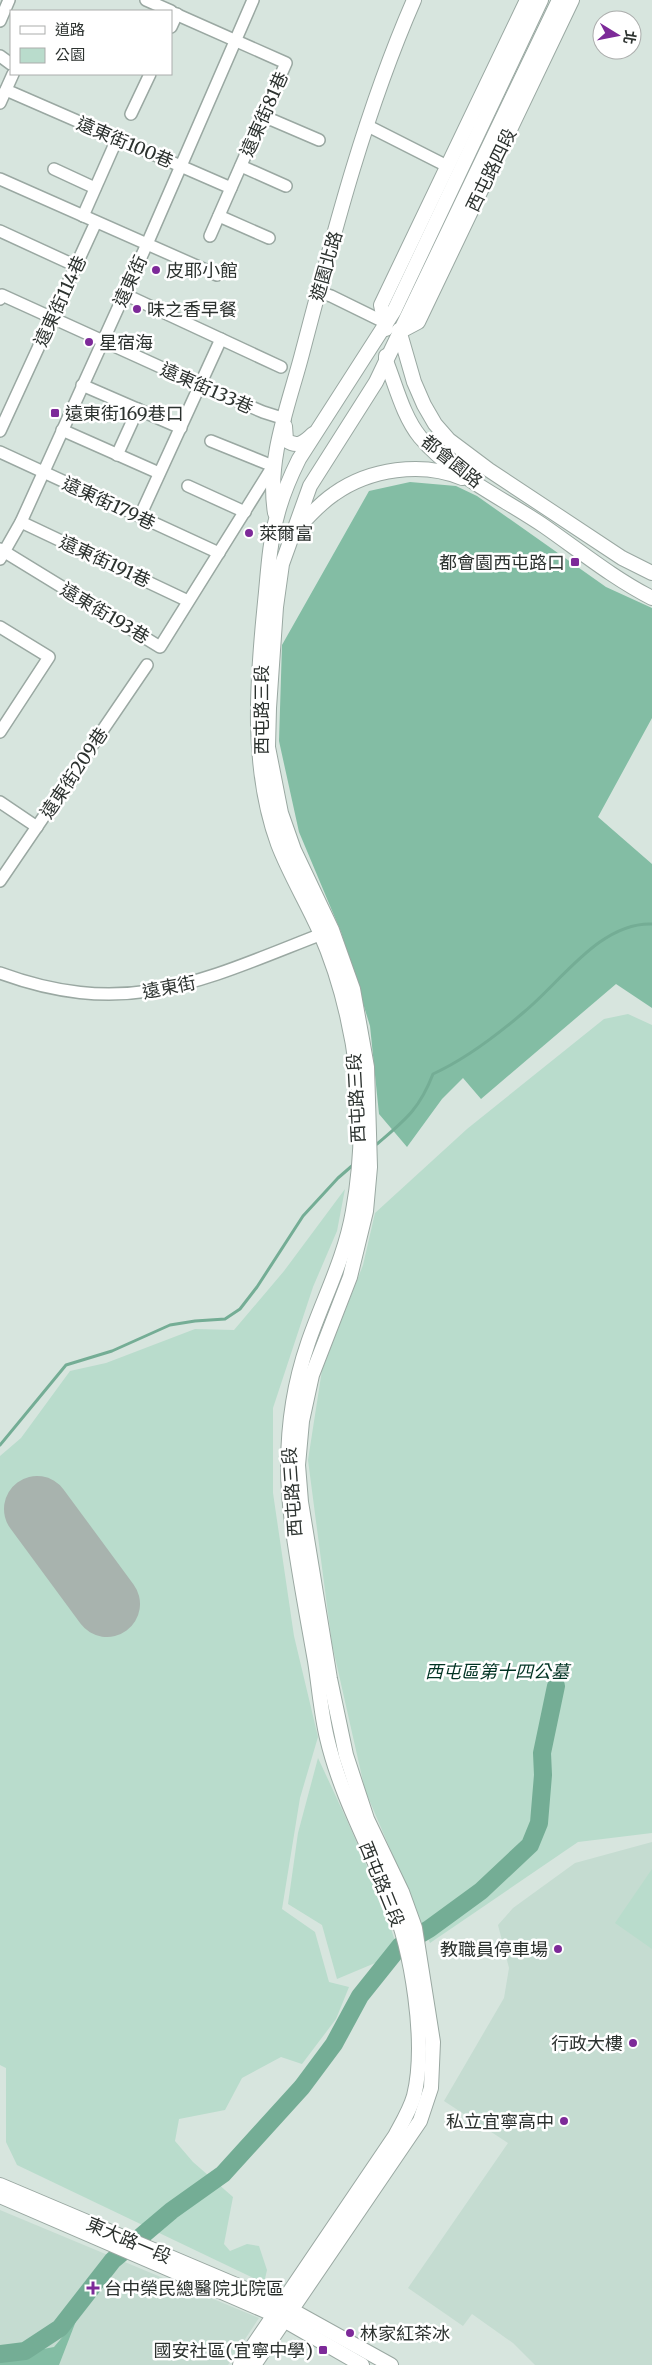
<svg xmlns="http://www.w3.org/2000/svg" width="652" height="2365" font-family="Merriweather,'Noto Sans TC',serif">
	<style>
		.built { fill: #c5dcd1 }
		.green { fill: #b9dccc }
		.forest { fill: #83bda4 }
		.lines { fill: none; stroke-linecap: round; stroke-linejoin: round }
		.stream { stroke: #74ad95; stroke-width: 3 }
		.river { stroke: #74ad95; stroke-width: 18 }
		.runway { stroke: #a8b3ae; stroke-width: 66 }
		.minor-casing { stroke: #9aa8a2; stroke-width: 14 }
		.tertiary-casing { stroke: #9aa8a2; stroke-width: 16 }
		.minor { stroke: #fff; stroke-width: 11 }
		.tertiary { stroke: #fff; stroke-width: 14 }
		.poi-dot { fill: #7d2a99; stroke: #fff; stroke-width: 2 }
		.labels { text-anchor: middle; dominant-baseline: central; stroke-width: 5; stroke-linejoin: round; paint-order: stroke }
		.street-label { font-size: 18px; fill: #2c322f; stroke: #fff }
		.poi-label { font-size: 18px; fill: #2c322f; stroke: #fff; text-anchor: start }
		.park-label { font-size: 18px; font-style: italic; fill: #003323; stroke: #fff }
	</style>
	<rect width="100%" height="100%" fill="#d7e5de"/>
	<!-- built -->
	<g class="built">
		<path d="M652 1842V2365H535L513 2343 472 2314 463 2326 408 2288 508 2143 444 2101 504 1998 509 1968 498 1925 513 1908 575 1863Z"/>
		<path d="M0 2210 259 2318 228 2365H0Z"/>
	</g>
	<!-- green -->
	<g class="green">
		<path d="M628 1014 652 1025V1833L578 1842 430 1943 365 1790 332 1644 308 1460 322 1370 363 1265 375 1213 467 1129 604 1019Z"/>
		<path d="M345 1189 337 1231 313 1287 273 1408V1493L294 1636 318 1737 300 1798 282 1909 315 1932 329 1982 349 1987 336 2019 302 2064 281 2057 242 2078 225 2110 179 2119 175 2141 193 2162 233 2197 224 2244 230 2251 247 2244 259 2246 267 2270 264 2283 17 2165 6 2142V2068L0 2065V1456L21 1438 70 1371 106 1363 195 1329 234 1330 284 1271Z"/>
		<path d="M318 1758C348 1822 378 1886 399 1953L337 1979 322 1925 288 1904 298 1833Z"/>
		<path d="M652 1869V1949L615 1923Z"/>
	</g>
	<!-- forest -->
	<g class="forest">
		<path d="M410 482 456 486 477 496 606 587 652 608V718L598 817 652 864V1008L616 984 481 1099 463 1078 442 1099 407 1147 379 1114 370 1026 341 932 299 832 279 741 282 645 369 491Z"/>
		<path d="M76 2321 59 2365H0V2361H16L38 2350 54 2347Z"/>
	</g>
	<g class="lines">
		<!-- stream -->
		<g class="stream">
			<path d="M377 1144C405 1120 419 1110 433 1074 466 1059 496 1036 524 1012 561 982 600 922 652 924"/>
			<path d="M0 1445 66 1365 112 1351 170 1325 195 1321 225 1319 240 1309 257 1287 303 1216 338 1178 353 1165"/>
		</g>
		<!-- river -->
		<path class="river" d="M0 2354 25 2351 60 2328 113 2260 171 2211 223 2174 302 2087 334 2044 360 1996 400 1946 429 1929 481 1891 530 1845 539 1823 543 1775 542 1753 556 1686"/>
		<!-- runway -->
		<path class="runway" d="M37 1509 107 1604"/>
		<defs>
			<g id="minor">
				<path d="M146 0 171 11"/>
				<path d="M0 21 9 0"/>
				<path d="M171 27 177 14"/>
				<path d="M0 56 11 64"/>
				<path d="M6 90 231 188 286 63 171 12"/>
				<path d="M0 103 13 74"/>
				<path d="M131 114 150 74"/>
				<path d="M263 116 319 140"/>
				<path d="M366 125 441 163"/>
				<path d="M241 166 286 186"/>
				<path d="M54 169 95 188"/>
				<path d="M0 179 217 275"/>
				<path d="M83 216 117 139"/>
				<path d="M219 216 269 238"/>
				<path d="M0 231 76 266"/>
				<path d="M210 236 231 188"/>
				<path d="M318 292 331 296 386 323"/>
				<path d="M124 294 281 367"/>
				<path d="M0 299 2 295 200 385 263 412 285 419"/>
				<path d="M82 385 181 428"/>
				<path d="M62 430 159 473"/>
				<path d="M0 431 96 222"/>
				<path d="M0 452 219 553"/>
				<path d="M117 455 138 409"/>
				<path d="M188 486 245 512"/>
				<path d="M140 516 221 339"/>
				<path d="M21 522 188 601"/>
				<path d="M0 549 160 647 273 466 211 441"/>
				<path d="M0 559 21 522 147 244 253 0"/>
				<path d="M0 627 49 657 0 732"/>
				<path d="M0 802 37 827"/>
				<path d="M0 881 147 665"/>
				<path d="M0 973C131 1021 207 978 327 932"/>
			</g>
			<g id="tertiary">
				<path d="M386 329 381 305 527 0"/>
				<path d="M399 330 414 382 424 405 435 424 449 440 489 470 622 558 652 573"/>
				<path d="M401 331 418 322 572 0"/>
				<path d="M386 356V361C396 386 403 416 420 437 453 476 503 498 544 526 580 551 613 578 652 598"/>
				<path d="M285 426 286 440C297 448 304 443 313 434"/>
				<path d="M275 513C266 458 290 402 303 350 334 232 365 112 414 0"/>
				<path d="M295 531C307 518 319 504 334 494 369 469 422 461 462 478"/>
				<path d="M0 2185 281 2304 391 2365"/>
				<path d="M0 2196 275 2315 362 2365"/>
				<path d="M240 2365 395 2136C402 2123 410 2110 414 2096 427 2043 412 1950 391 1900 369 1846 340 1794 327 1738 321 1713 319 1686 315 1661 307 1615 298 1569 292 1523 284 1462 288 1401 308 1343 323 1299 345 1258 353 1211 361 1167 363 1117 357 1072 351 1024 339 975 319 930 306 901 289 873 278 844 250 767 257 681 265 602 268 574 269 544 277 516 282 496 290 477 299 459L394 311 541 0"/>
				<path d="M254 2365 420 2121 431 2088 433 2042 415 1928 402 1892 367 1819 346 1755 330 1679 301 1502 298 1465 302 1421 312 1375 350 1277 366 1211 370 1167 367 1067 353 989 332 930 294 850 281 813 268 747 269 708 276 607 282 564 310 486 376 382 559 0"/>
			</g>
		</defs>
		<!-- minor casing -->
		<use href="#minor" class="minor-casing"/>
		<!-- tertiary casing -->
		<use href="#tertiary" class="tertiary-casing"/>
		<!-- minor -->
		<use href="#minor" class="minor"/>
		<!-- tertiary -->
		<use href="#tertiary" class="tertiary"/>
	</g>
	<!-- markers -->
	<g class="poi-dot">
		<circle cx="156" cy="270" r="5"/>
		<circle cx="137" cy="309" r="5"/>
		<circle cx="89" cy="342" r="5"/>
		<rect x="50" y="408" width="10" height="10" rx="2.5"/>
		<circle cx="249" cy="533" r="5"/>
		<rect x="570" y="557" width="10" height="10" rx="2.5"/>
		<circle cx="558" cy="1949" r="5"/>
		<circle cx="633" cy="2043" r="5"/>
		<circle cx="564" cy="2121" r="5"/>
		<path d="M90.5 2280.5h5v5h5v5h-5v5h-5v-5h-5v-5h5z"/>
		<circle cx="350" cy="2333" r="5"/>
		<rect x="318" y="2345" width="10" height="10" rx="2.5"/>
	</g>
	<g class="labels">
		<!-- street labels -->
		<g class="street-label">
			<text transform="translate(264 114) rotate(-66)">遠東街81巷</text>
			<text transform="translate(125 142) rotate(23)">遠東街100巷</text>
			<text transform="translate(491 170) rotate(-64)">西屯路四段</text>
			<text transform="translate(326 266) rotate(-74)">遊園北路</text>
			<text transform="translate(130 281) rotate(-65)">遠東街</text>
			<text transform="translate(60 301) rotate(-65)">遠東街114巷</text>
			<text transform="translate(207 388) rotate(24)">遠東街133巷</text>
			<text transform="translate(452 461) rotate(39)">都會園路</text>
			<text transform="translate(109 503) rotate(25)">遠東街179巷</text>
			<text transform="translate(105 561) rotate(25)">遠東街191巷</text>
			<text transform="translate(105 613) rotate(31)">遠東街193巷</text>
			<text transform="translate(261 710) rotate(-90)">西屯路三段</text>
			<text transform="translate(74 773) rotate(-56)">遠東街209巷</text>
			<text transform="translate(169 987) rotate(-11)">遠東街</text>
			<text transform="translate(356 1098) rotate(-93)">西屯路三段</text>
			<text transform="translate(292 1492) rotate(-94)">西屯路三段</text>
			<text transform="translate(382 1884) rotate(68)">西屯路三段</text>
			<text transform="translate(129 2240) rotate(23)">東大路一段</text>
		</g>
		<!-- poi labels -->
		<g class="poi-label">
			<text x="166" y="270">皮耶小館</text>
			<text x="147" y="309">味之香早餐</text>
			<text x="99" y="342">星宿海</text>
			<text x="65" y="413">遠東街169巷口</text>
			<text x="259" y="533">萊爾富</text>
			<text x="565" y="562" text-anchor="end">都會園西屯路口</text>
			<text x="548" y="1949" text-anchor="end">教職員停車場</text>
			<text x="623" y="2043" text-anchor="end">行政大樓</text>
			<text x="554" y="2121" text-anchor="end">私立宜寧高中</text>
			<text x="104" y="2288">台中榮民總醫院北院區</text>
			<text x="360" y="2333">林家紅茶冰</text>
			<text x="313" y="2350" text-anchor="end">國安社區(宜寧中學)</text>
		</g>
		<!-- park labels -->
		<g class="park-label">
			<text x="497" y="1671">西屯區第十四公墓</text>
		</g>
	</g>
	<!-- legend -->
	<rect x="10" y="10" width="162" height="65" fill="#ffffff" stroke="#abadac"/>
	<rect x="20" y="26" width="25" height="8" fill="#ffffff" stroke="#abadac"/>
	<text x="55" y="35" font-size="15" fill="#2c322f">道路</text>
	<rect x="20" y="48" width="25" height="15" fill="#b9dccc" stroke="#abadac"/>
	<text x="55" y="60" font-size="15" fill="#2c322f">公園</text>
	<!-- north arrow -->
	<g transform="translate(617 35) rotate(100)"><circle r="24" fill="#ffffff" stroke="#abadac"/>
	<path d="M0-4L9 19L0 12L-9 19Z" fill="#7d2a99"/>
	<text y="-8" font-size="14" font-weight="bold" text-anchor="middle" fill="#2c322f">北</text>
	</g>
</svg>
